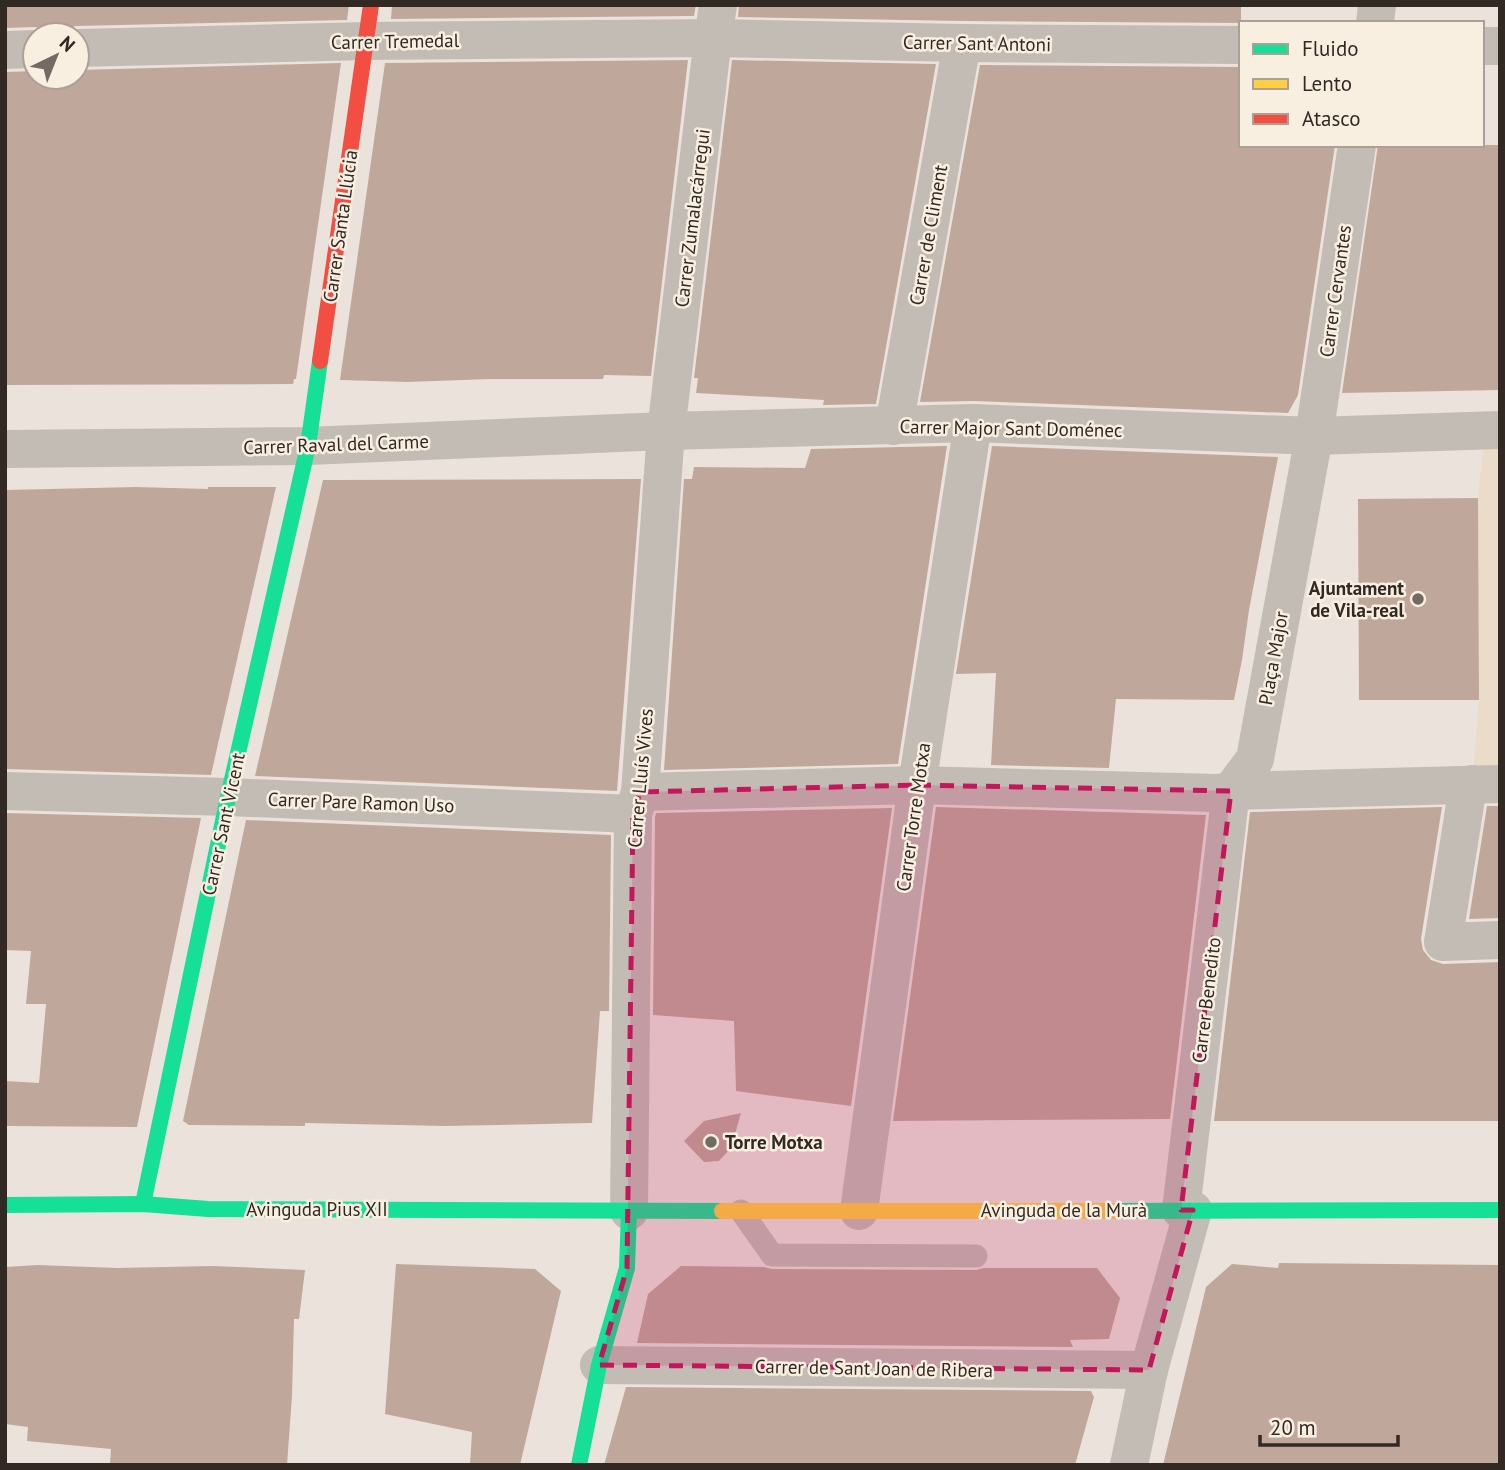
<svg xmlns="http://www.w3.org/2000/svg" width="1505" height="1470" font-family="'PT Sans',sans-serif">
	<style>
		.plaza { fill: #eadcc9 }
		.building { fill: #c0a79c }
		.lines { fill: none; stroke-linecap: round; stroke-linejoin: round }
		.lane { stroke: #c3bcb5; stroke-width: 23 }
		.street { stroke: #c3bcb5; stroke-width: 38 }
		.fast { stroke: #16e098; stroke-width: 16 }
		.slow { stroke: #ffcf43; stroke-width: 16 }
		.jam { stroke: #f24e42; stroke-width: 16 }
		.marked { fill: #c2185b; fill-opacity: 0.2; stroke: #c2185b; stroke-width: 5; stroke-dasharray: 14 9; stroke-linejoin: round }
		.poi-dot { fill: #736a64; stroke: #f9efe1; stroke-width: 2.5 }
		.labels { text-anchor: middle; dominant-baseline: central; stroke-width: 5; stroke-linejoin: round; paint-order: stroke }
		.street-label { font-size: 19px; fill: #332924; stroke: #f9efe1 }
		.poi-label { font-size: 19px; font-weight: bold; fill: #332924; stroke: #f9efe1; text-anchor: end }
	</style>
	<rect width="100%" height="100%" fill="#ebe3db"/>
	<!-- plaza -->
	<path class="plaza" d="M1485 430H1500V799H1471L1479 700 1478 498Z"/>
	<!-- building -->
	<g class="building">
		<path d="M5 5H349L347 20 76 26 66 29 60 35H51L45 29 35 27 5 28Z"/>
		<path d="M392 5H696L694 16 391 19Z"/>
		<path d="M739 5H1241V23L962 21 738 17Z"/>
		<path d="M688 60 651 376 604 375 603 379H490L407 382 340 380 385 63Z"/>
		<path d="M732 60 936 64 876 404 823 405 824 400 696 393 698 378H694Z"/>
		<path d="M341 63 296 379H294L293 384 5 385V72L35 71V77H77V70Z"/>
		<path d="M980 65 1241 67V145H1335L1298 395 1288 413 974 401 920 402Z"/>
		<path d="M1378 145H1500V390L1342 393Z"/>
		<path d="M947 446 898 764 664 770 684 479H692L694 467 805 468 811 449Z"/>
		<path d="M992 446 1278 457 1249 610 1242 660 1234 700 1116 699 1109 768 991 765 996 673 956 674Z"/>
		<path d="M641 479 617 791 255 776 323 480Z"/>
		<path d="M136 487 208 489V487H276L211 775 5 769V490Z"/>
		<path d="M1478 498 1479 700H1359L1358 499Z"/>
		<path d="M1487 806H1500V918L1469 919Z"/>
		<path d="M936 807 1206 815 1170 1119 893 1121Z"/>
		<path d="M1442 807 1421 939 1423 950 1431 960 1443 964 1500 962V1121H1214L1250 812Z"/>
		<path d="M892 808 851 1106 736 1091 734 1021 653 1015 655 817 656 813Z"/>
		<path d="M5 813 201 818 137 1127 5 1126V1081L39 1083 46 1004H26L31 951 5 950Z"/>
		<path d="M246 820 611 835 609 1011H600L592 1123 446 1126 305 1123V1126L189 1125 183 1121Z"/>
		<path d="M741 1113 731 1148 719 1161 704 1162 684 1141 704 1121Z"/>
		<path d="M1279 1263 1500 1265V1465H1163L1206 1287 1232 1264 1278 1268Z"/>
		<path d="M396 1264 535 1269 561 1291 520 1465H470L472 1432 385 1414Z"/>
		<path d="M38 1265 117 1268 213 1266 305 1270 299 1319H294L292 1396 287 1465H110L111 1449 27 1441 28 1427 5 1424V1267Z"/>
		<path d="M681 1266 764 1267 772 1269 976 1270 984 1268H1097L1120 1298 1109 1339 1070 1340 1073 1347 637 1343 648 1294Z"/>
		<path d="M626 1387 1091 1391 1094 1397 1075 1465H604Z"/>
	</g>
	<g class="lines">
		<!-- lane -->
		<path class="lane" d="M741 1211 772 1255 976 1256"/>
		<!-- street -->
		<g class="street">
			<path d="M1375 23 1377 5"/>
			<path d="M1482 46H1500"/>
			<path d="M77 48 366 41 713 38 962 43 1241 45"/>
			<path d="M5 50 35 49"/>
			<path d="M894 426 962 43"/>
			<path d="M5 449 308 446 666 431 973 423 1314 436 1500 430"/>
			<path d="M1472 784 1466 799 1443 942 1500 940"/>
			<path d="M5 791 228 797 633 814"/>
			<path d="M1231 791 1255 759 1314 436 1357 145"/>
			<path d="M640 792 917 785 1217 793 1231 791 1500 784"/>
			<path d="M1181 1210 1231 791"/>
			<path d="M629 1211 633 814 640 792 666 431 713 38 718 5"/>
			<path d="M859 1211 917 785 973 423"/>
			<path d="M599 1365 1149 1370"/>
			<path d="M1129 1465 1149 1370 1193 1210"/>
		</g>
		<!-- fast -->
		<g class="fast">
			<path d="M143 1204 228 797 308 446 320 361"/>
			<path d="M5 1205 143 1204 208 1209 722 1211"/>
			<path d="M1114 1211 1500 1210"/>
			<path d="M579 1465 599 1365 627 1268 629 1211"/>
		</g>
		<!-- slow -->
		<path class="slow" d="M722 1211H1114"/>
		<!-- jam -->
		<path class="jam" d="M320 361 371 5"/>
	</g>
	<!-- marked area -->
	<path class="marked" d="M917 785 1231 791 1181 1210H1193L1149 1370 599 1365 627 1268 633 814 640 792Z"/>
	<!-- markers -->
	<g class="poi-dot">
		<circle cx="1418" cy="599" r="7"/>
		<circle cx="711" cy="1142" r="7"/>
	</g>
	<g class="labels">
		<!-- street labels -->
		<g class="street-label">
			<text transform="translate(395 41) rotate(-1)">Carrer Tremedal</text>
			<text transform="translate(977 43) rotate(1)">Carrer Sant Antoni</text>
			<text transform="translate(692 218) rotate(-83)">Carrer Zumalacárregui</text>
			<text transform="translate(340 226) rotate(-82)">Carrer Santa Llúcia</text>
			<text transform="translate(928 235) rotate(-80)">Carrer de Climent</text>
			<text transform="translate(1335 291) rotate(-82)">Carrer Cervantes</text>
			<text transform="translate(1011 428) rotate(1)">Carrer Major Sant Doménec</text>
			<text transform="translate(336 444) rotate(-2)">Carrer Raval del Carme</text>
			<text transform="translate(1273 658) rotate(-80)">Plaça Major</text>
			<text transform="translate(640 778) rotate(-85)">Carrer Lluís Vives</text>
			<text transform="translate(361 802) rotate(2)">Carrer Pare Ramon Uso</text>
			<text transform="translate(913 817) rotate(-82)">Carrer Torre Motxa</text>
			<text transform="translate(223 824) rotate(-78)">Carrer Sant Vicent</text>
			<text transform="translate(1206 1000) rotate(-83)">Carrer Benedito</text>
			<text x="317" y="1209">Avinguda Pius XII</text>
			<text x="1064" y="1210">Avinguda de la Murà</text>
			<text transform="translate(874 1368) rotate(1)">Carrer de Sant Joan de Ribera</text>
		</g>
		<!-- poi labels -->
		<g class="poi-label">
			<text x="1404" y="588">Ajuntament<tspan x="1404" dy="22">de Vila-real</tspan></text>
			<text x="725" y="1142" text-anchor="start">Torre Motxa</text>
		</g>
	</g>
	<!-- border -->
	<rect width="1505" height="1470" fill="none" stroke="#332924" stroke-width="14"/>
	<!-- legend -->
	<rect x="1239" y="21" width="245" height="126" fill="#f9efe1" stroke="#aaa095" stroke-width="2"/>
	<rect x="1253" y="44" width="35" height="10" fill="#16e098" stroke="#aaa095" stroke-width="2"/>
	<text x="1302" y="56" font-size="21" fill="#332924">Fluido</text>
	<rect x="1253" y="79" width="35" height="10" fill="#ffcf43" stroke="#aaa095" stroke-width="2"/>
	<text x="1302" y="91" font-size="21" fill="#332924">Lento</text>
	<rect x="1253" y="114" width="35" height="10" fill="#f24e42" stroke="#aaa095" stroke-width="2"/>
	<text x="1302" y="126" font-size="21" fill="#332924">Atasco</text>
	<!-- north arrow -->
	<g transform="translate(56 56) rotate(43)"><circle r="33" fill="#f9efe1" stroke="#aaa095" stroke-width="2"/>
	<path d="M0-5L12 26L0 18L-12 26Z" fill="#736a64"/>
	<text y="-10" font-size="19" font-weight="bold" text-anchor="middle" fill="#332924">N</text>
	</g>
	<!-- scale -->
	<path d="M1260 1435v10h138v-10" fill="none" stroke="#332924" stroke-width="3.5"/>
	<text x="1270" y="1435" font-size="21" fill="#332924" stroke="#f9efe1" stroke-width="5" paint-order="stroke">20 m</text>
</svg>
